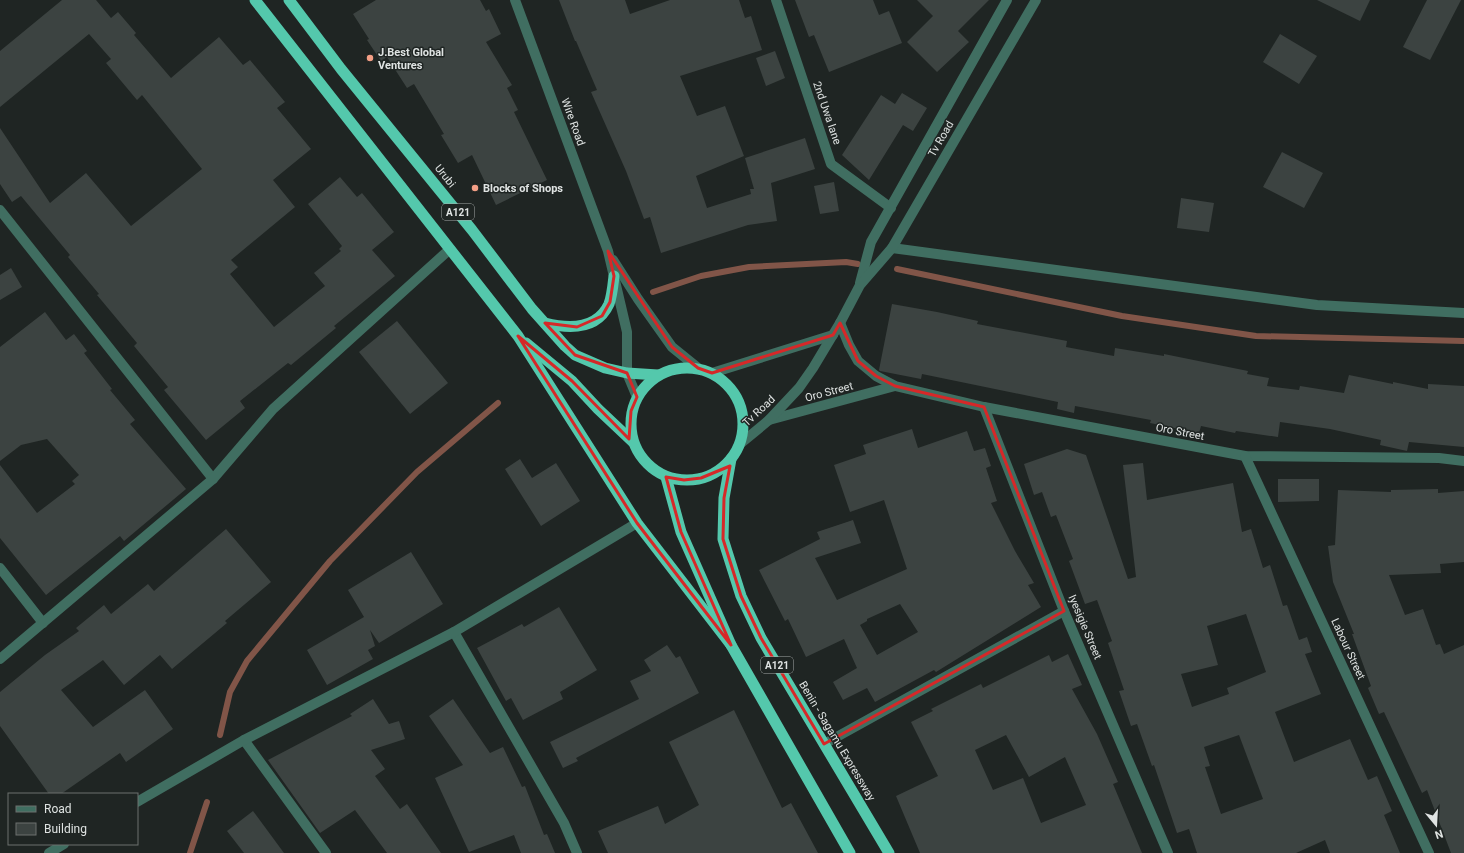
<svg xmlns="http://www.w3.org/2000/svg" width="1464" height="853" font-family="Roboto,sans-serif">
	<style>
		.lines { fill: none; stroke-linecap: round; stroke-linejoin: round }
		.stream { stroke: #815548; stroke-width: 6 }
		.building { fill: #3c4341; fill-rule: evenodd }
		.minor { stroke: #406e61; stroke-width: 10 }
		.tertiary { stroke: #406e61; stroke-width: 10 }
		.trunk { stroke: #54c8ac; stroke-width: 11 }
		.marked { fill: none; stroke: #d62828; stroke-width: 3; stroke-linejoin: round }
		.poi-dot { fill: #f39f86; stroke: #1f2523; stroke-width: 1.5 }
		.labels { text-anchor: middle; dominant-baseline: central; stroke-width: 3; stroke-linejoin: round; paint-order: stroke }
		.shield { fill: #1f2523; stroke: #a5aaa9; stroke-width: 1 }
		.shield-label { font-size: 10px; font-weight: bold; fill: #dfe3e2 }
		.poi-label { font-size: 11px; font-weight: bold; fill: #dfe3e2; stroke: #1f2523; text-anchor: start }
		.street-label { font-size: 11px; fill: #dfe3e2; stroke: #1f2523 }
	</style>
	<rect width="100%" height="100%" fill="#1f2523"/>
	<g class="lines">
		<!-- stream -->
		<g class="stream">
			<path d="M897 269 1122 316 1256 336 1464 341"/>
			<path d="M653 292 701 276 749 267 846 262 858 264"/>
			<path d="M220 735 230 692 247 661 330 561 417 472 498 403"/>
			<path d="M190 853 207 802"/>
		</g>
	</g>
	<!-- building -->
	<g class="building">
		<path d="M62 0H96L111 18 118 12 136 33 134 35 171 78 219 37 243 65 250 60 285 102 277 108 311 149 273 180 295 207 231 260 238 267 230 274 274 327 325 286 314 273 341 251 339 249 342 246 308 204 340 177 357 197 362 193 394 232 372 250 395 276 334 326 336 328 291 365 288 363 240 401 245 408 206 440 164 390 168 387 134 346 137 343 97 295 99 294 68 257 70 255 21 196 12 202 0 184V128L50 203 86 173 131 226 202 169 142 95 137 100 106 63 111 59 89 34 0 107V51Z"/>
		<path d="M376 0H480L486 11 489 9 501 34 486 42 512 85 507 88 518 110 514 112 547 180 496 205 472 155 458 163 441 135 444 134 414 84 407 88 387 57 381 61 367 40 369 39 353 14Z"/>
		<path d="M559 0H625L630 14 670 0H739L745 18 751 16 762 50 680 76 697 116 725 106 744 156 696 176 707 208 751 194 750 189H754L745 158 805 138 815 169 771 183 777 221 748 225 661 253 650 217 644 219 626 171 591 92 597 90 576 41H575Z"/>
		<path d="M795 0H873L879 15 889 11 902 43 829 72 814 35 809 37Z"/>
		<path d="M917 0H989L958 31 969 42 937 72 907 42 933 16Z"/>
		<path d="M1317 0H1370L1360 21Z"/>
		<path d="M1427 0H1461L1430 60 1403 47Z"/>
		<path d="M1280 34 1317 56 1299 84 1263 62Z"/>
		<path d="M775 51 785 78 766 86 756 58Z"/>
		<path d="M902 93 927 108 913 131 903 125 869 180 842 155 881 95 895 104Z"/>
		<path d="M1282 152 1323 173 1304 208 1263 187Z"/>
		<path d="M834 182 839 211 820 214 814 186Z"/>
		<path d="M1181 198 1214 203 1209 232 1177 228Z"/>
		<path d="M11 268 22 287 0 300V275Z"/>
		<path d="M892 304 937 312 978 321 977 324 1067 341 1066 347 1114 356 1115 348 1164 356V354L1248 371 1247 374 1269 378 1267 386 1299 390 1300 386 1344 393 1349 375 1393 384V382L1428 389V384L1464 386V447L1409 442 1407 451 1380 445 1381 440 1330 429 1280 422 1278 437 1236 431 1235 433 1201 426 1199 433 1150 423 1151 420 1075 406 1074 413 1057 409 1058 402 922 374 921 379 880 371 879 370Z"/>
		<path d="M45 312 66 340 74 334 87 351 84 353 112 389 110 390 135 420 130 424 186 489 124 541 120 536 46 595 0 538V465L37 513 75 484 72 481 79 475 47 439 21 445 0 461V347Z"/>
		<path d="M397 321 448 383 410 414 359 352Z"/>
		<path d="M912 429 918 448 967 431 974 451 985 448 991 466 986 468 997 501 991 503 1015 551 1034 583 1028 585 1041 607 936 672 934 670 875 702 867 688 843 700 833 682 857 668 844 639 806 657 788 619 785 621 759 570 820 539 817 532 853 520 861 543 815 558 837 600 907 569 884 500 850 512 834 465 866 454 863 445ZM900 604 918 632 877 655 860 625 867 621V619Z"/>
		<path d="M1067 449 1086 455 1128 579 1136 577 1123 465 1143 463 1147 500 1233 483 1242 532 1251 529 1263 568 1270 565 1283 606 1287 605 1299 640 1307 637 1312 652 1305 654 1321 694 1275 712 1294 762 1350 739 1368 780 1377 776 1392 811 1384 815 1400 853H1330L1325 840 1296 853H1197L1189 829 1177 833 1154 765 1152 766 1137 724 1131 726 1119 691 1124 690 1108 643 1112 641 1097 600 1085 604 1069 561 1073 559 1056 515 1051 517 1042 492 1034 495 1024 464ZM1246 614 1266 672 1227 688 1229 694 1192 707 1181 674 1218 665 1207 626ZM1239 735 1263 799 1221 814 1205 767 1210 766 1204 747Z"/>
		<path d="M520 459 532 478 556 463 580 501 541 526 505 469Z"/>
		<path d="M1278 479H1319V501L1278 502Z"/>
		<path d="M1438 489V493L1464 491V562L1440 564 1441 573 1389 575 1405 615 1423 609 1436 645 1440 644 1444 654 1464 645V853H1451L1427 790 1422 793 1384 712 1379 714 1368 688 1371 686 1352 634H1354L1333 582 1328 546 1335 545 1338 490 1391 492V490Z"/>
		<path d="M226 529 271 582 225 621 227 623 172 669 160 655 124 685 103 660 61 690 93 727 145 690 173 729 126 762 120 753 61 794H49L0 726V692L45 655 79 631 76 628 104 605 111 614 148 584 154 591Z"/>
		<path d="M411 552 443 604 379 643 370 630 375 646 368 650 373 659 327 685 307 650 364 617 348 590Z"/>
		<path d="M559 607 597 670 560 692 563 699 523 720 511 698 506 701 477 648 522 624 524 627Z"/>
		<path d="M667 645 676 658 680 656 699 693 576 758 578 761 563 768 550 742 639 699 630 681 651 671 644 660Z"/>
		<path d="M1068 654 1082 685 1072 689 1097 734 1118 782 1113 784 1142 853H920L896 796 938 776 911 722 933 711 931 709 981 684 983 688 1049 655 1052 662ZM1006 735 1029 777 1065 757 1086 805 1041 823 1023 778 993 790 975 750Z"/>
		<path d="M373 699 389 724 399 721 405 739 371 750 385 769 375 776 400 809 407 804 441 853H387L355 810 320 833 268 760 352 716 350 714Z"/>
		<path d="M453 699 490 753 503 747 522 787 525 786 544 835 547 834 555 853H521L514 835 469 852 435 778 463 765 429 716Z"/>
		<path d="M734 710 782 808 791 803 818 853H608L598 831 658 806 665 824 699 805 669 742Z"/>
		<path d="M253 811 284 853H244L227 831Z"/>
	</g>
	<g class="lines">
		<!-- minor -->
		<g class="minor">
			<path d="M515 0 608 251 627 332V373L637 397"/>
			<path d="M776 0 831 164 891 208"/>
			<path d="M0 210 213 479"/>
			<path d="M892 248 1317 305 1464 313"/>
			<path d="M613 260 638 299 672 347 698 368"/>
			<path d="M840 323 849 345 858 361 876 376 895 386 984 407 1245 456 1439 458 1464 461"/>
			<path d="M984 407 1064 611 1168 853"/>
			<path d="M769 420 895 386"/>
			<path d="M1245 456 1429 853"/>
			<path d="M0 568 43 623"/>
			<path d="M454 632 564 823 577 853"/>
			<path d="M0 659 213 479 273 409 450 249"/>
			<path d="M244 740 326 853"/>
			<path d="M824 744 1064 611"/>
		</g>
		<!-- tertiary -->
		<g class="tertiary">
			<path d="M860 283 871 242 1007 0"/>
			<path d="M712 373 833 335"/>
			<path d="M740 444 769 420 799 388 813 368 840 323 860 285 892 248 1036 0"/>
			<path d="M137 802 244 740 454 632 637 523"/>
			<path d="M49 853 64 844"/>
		</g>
		<!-- trunk -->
		<g class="trunk">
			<path d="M255 0 518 336 637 523 731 645"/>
			<path d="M289 0 341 69 472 230 532 309 565 346 575 355 605 368 627 373 658 375"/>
			<path d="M545 323C569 329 597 330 609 304 612 296 613 285 614 276"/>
			<path d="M526 343 572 381 598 409 633 442"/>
			<circle cx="687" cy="424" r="56"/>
			<path d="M731 459 724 498 723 539 741 596 761 638 889 853"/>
			<path d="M666 477 681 532 731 645 850 853"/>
		</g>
	</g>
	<!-- marked area -->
	<path class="marked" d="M608 251 672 347 698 368 712 373 833 335 840 323 858 361 876 376 895 386 984 407 1064 611 824 744 761 638 741 596 723 539 724 498 730 466 701 478 684 480 666 477 681 532 731 645 637 523 518 336 572 381 629 439 631 411 637 397 627 373 575 355 545 323 577 327 602 316 610 302 614 276Z"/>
	<!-- markers -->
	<g class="poi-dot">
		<circle cx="370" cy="58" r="4"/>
		<circle cx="475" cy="188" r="4"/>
	</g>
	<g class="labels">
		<!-- shield labels -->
		<g class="shield">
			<rect x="442" y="204" width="32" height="16" rx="3"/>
			<rect x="761" y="657" width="32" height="16" rx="3"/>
		</g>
		<g class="shield-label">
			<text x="458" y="212">A121</text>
			<text x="777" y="665">A121</text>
		</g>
		<!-- poi labels -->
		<g class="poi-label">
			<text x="378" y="52">J.Best Global<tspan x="378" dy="13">Ventures</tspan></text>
			<text x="483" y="188">Blocks of Shops</text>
		</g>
		<!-- street labels -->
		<g class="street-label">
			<text transform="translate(827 113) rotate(71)">2nd Uwa lane</text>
			<text transform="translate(573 122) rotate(70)">Wire Road</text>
			<text transform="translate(941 139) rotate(-60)">Tv Road</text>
			<text transform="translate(445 176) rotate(51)">Urubi</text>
			<text transform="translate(829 392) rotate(-15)">Oro Street</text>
			<text transform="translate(759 411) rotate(-43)">Tv Road</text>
			<text transform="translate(1180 432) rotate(11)">Oro Street</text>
			<text transform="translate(1085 627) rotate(67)">Iyesigie Street</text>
			<text transform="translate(1348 649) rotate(65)">Labour Street</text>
			<text transform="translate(837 741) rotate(59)">Benin - Sagamu Expressway</text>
		</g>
	</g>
	<!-- legend -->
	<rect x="8" y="793" width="130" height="52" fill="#1f2523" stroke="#6c716f"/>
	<rect x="16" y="806" width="20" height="6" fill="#406e61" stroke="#6c716f"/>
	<text x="44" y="813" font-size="12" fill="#dfe3e2">Road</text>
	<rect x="16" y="823" width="20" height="12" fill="#3c4341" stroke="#6c716f"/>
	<text x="44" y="833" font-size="12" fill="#dfe3e2">Building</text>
	<!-- north arrow -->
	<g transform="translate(1436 825) rotate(162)" stroke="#1f2523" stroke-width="3" paint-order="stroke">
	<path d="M0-3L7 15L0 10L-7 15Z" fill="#dfe3e2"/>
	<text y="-6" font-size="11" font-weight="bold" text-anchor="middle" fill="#dfe3e2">N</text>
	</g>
</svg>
